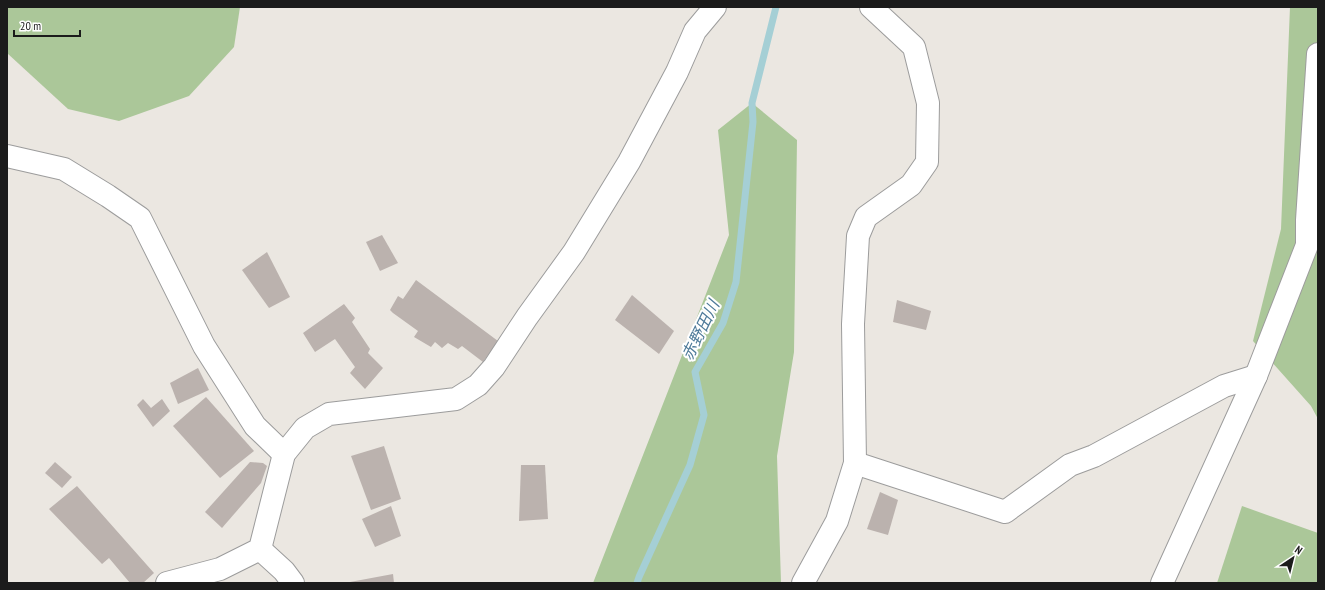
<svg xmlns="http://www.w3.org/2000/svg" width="1325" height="590" font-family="'PT Sans Narrow','Noto Sans JP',sans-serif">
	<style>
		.forest { fill: #abc799 }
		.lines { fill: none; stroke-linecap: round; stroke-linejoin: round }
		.stream { stroke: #a5cfd5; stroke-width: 7 }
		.building { fill: #bbb2ae }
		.minor-casing { stroke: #9c9c9c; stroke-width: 24 }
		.minor { stroke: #fff; stroke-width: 22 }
		.labels { text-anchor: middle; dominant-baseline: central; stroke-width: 4; stroke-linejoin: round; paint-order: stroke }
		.water-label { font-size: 16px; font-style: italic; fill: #4e7a99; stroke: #fff }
	</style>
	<rect width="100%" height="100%" fill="#ebe7e1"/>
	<!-- forest -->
	<g class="forest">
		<path d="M7 7H240L234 47 189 96 119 121 68 109 7 53Z"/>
		<path d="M1290 7H1318V419L1311 406 1253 341 1281 229Z"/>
		<path d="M752 103 797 140 794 352 777 456 781 583H593L729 235 718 130Z"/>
		<path d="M1242 506 1318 533V583H1217Z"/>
	</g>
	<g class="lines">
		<!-- stream -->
		<path class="stream" d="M637 583 639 577 690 465 704 415 695 372 723 323 736 282 753 122 752 103 776 7"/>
	</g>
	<!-- building -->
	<g class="building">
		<path d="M382 235 398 263 380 271 366 242Z"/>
		<path d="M267 252 290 297 269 308 242 270Z"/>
		<path d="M416 280 498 341 483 362 462 346 458 349 448 343 442 348 435 342 431 347 414 337 418 331 393 313 390 310 398 296 403 299Z"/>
		<path d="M632 295 674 331 659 354 615 320Z"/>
		<path d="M897 300 931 311 926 330 893 322Z"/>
		<path d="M344 304 355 318 352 322 370 349 368 353 383 368 365 389 350 373 355 367 335 339 315 352 303 333Z"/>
		<path d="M198 368 209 390 178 404 170 383Z"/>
		<path d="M206 397 254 451 220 478 173 426Z"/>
		<path d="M143 399 151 408 162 399 170 411 153 427 137 405Z"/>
		<path d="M384 446 401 499 371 510 351 456Z"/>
		<path d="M55 462 72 477 62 488 45 473Z"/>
		<path d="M250 462 263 463 267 466 261 483 222 528 205 512Z"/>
		<path d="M521 465H545L548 519 519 521Z"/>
		<path d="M77 486 154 573 143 583H130L109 558 102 564 49 509Z"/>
		<path d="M880 492 898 500 888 535 867 529Z"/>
		<path d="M391 506 401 536 375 547 362 519Z"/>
		<path d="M393 574 394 583H350V582Z"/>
	</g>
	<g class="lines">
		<defs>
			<g id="minor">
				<path d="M7 156 64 169 108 196 140 218 204 346 255 426 284 454"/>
				<path d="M855 463 1005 512 1070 465 1094 456 1224 386 1256 376"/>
				<path d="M260 549 284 571 293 583"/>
				<path d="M167 583 220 569 260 549 284 454 305 428 329 414 456 399 478 385 494 367 527 317 574 252 629 162 677 72 695 31 715 7"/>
				<path d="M803 583 837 521 855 463 853 324 858 236 866 217 911 185 927 162 928 103 914 47 871 7"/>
				<path d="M1162 583 1256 376 1307 245V220L1318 54"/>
			</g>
		</defs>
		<!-- minor casing -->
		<use href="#minor" class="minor-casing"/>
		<!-- minor -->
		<use href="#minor" class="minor"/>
	</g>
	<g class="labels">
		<!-- water labels -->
		<g class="water-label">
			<text transform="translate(700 330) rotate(-64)">赤野田川</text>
		</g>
	</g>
	<!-- border -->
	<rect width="1325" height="590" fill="none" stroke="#1b1b1b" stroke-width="16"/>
	<!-- north arrow -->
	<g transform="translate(1293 558) rotate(35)" stroke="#ffffff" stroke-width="3" paint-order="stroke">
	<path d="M0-3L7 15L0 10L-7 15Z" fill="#1b1b1b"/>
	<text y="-6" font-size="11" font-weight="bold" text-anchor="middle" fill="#1b1b1b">N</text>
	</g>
	<!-- scale -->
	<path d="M14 30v6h66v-6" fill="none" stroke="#1b1b1b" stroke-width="2"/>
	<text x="20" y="30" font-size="12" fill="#1b1b1b" stroke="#ffffff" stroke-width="3" paint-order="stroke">20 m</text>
</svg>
